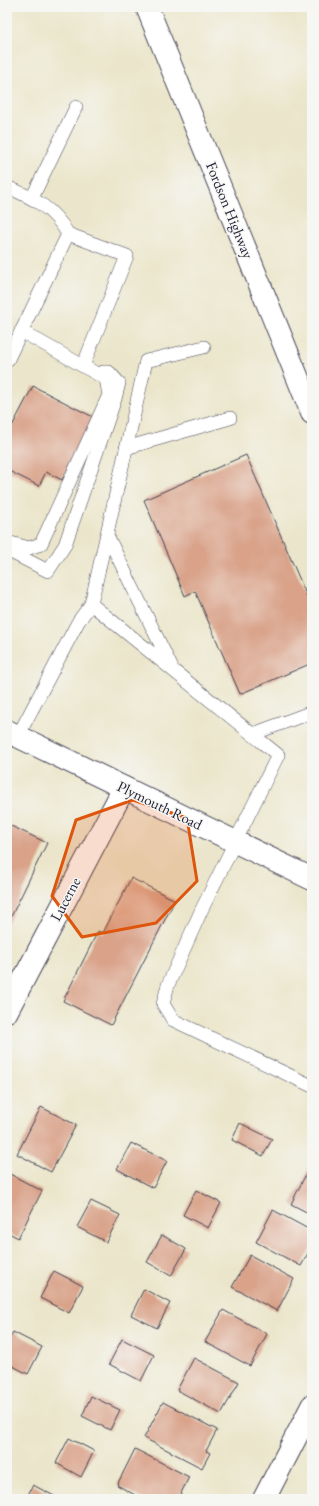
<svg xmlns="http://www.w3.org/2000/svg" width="319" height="1506" font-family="'EB Garamond',serif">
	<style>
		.building { fill: #d9a289 }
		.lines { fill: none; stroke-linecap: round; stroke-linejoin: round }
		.lane-casing { stroke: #403f51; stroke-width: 14 }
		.street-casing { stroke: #403f51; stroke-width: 24 }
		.secondary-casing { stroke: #403f51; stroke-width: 24 }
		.lane { stroke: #fff; stroke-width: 13 }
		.street { stroke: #fff; stroke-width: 22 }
		.secondary { stroke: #fff; stroke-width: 22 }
		.marked { fill: #de560e; fill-opacity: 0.2; stroke: #de560e; stroke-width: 3; stroke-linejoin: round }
		.labels { text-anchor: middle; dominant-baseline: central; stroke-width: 3; stroke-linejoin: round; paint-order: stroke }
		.street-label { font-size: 15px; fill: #22223b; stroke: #f6f6f2 }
	</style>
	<rect width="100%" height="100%" fill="#f6f6f2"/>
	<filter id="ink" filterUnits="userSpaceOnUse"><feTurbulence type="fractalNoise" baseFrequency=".025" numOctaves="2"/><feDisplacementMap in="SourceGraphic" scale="8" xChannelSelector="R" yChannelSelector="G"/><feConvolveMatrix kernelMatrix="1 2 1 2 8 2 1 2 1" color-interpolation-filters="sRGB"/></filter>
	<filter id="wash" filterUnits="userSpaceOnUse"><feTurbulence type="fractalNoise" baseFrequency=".012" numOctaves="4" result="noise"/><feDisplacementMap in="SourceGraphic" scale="16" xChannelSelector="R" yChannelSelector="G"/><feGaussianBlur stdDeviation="0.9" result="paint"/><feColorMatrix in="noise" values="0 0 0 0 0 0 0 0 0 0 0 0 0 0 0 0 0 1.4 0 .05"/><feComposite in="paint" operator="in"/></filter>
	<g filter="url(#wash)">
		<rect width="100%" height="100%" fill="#ebe6cb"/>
		<g id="blocks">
			<!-- building -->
			<g class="building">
				<path d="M33 386 95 418 62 480 46 472 39 486 7 470V436Z"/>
				<path d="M246 455 312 608V663L240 694 195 591 185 596 144 500Z"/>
				<path d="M7 824 47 843 7 925Z"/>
				<path d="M131 878 175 900 111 1025 63 1001 98 931 103 933Z"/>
				<path d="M41 1107 76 1125 51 1172 17 1154Z"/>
				<path d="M240 1123 272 1139 263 1156 232 1140Z"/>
				<path d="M131 1143 167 1161 153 1188 117 1169Z"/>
				<path d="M312 1162V1215L291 1204Z"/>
				<path d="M8 1173 42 1191 18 1238 7 1232Z"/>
				<path d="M196 1190 221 1203 208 1228 183 1215Z"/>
				<path d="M91 1201 120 1215 106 1242 77 1227Z"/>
				<path d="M273 1210 312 1231V1246L301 1266 256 1242Z"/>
				<path d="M162 1235 186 1249 171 1276 147 1262Z"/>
				<path d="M250 1255 294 1279 277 1311 232 1287Z"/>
				<path d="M54 1271 83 1286 69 1313 40 1298Z"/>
				<path d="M144 1289 170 1303 157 1328 131 1315Z"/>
				<path d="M223 1310 267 1334 250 1366 205 1342Z"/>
				<path d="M13 1332 42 1347 28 1374 7 1363V1344Z"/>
				<path d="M122 1339 154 1355 141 1381 109 1364Z"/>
				<path d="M194 1358 239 1382 221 1414 177 1390Z"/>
				<path d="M91 1396 120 1410 110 1430 82 1416Z"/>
				<path d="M163 1402 217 1430 206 1451 210 1453 202 1468 144 1438Z"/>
				<path d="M69 1438 94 1451 81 1477 56 1463Z"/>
				<path d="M135 1449 189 1477 178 1499H142L117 1485Z"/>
				<path d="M33 1485 58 1498V1499H26Z"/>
			</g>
		</g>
	</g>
	<g filter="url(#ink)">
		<use href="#blocks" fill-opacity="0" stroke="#403f51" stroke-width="1"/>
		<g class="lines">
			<defs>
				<g id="lane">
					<path d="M7 187C34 198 53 208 68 234L7 361"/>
					<path d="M32 198 76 107"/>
					<path d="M68 234 127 256 83 366"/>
					<path d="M126 448 230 418"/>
					<path d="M107 535 171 666"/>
					<path d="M7 542 29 548 41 544 109 395 106 379 21 331"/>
					<path d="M7 550 48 571 65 545 115 399 119 383 109 372H103"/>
					<path d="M91 604 278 755 201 911 168 985 163 1004 173 1020 312 1086"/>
					<path d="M253 734 312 712"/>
					<path d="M18 736 78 622 91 604 146 361 204 347"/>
				</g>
				<g id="street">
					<path d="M147 7 312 413"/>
					<path d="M7 1011 124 788"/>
					<path d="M264 1499 312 1406"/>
				</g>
				<path id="secondary" d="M7 731 312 879"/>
			</defs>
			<!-- lane casing -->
			<use href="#lane" class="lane-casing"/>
			<!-- street casing -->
			<use href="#street" class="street-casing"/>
			<!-- secondary casing -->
			<use href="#secondary" class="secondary-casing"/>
			<!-- lane -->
			<use href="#lane" class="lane"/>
			<!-- street -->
			<use href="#street" class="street"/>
			<!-- secondary -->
			<use href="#secondary" class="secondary"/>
		</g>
	</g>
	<!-- marked area -->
	<path class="marked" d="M133 800 187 818 197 881 156 923 82 937 52 896 76 820Z"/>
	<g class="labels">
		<!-- street labels -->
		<g class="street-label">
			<text transform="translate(230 210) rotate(68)">Fordson Highway</text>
			<text transform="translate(160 805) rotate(26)">Plymouth Road</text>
			<text transform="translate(65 899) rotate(-62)">Lucerne</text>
		</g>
	</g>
	<!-- margin -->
	<rect width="319" height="1506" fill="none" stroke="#f6f6f2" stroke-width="24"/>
</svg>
